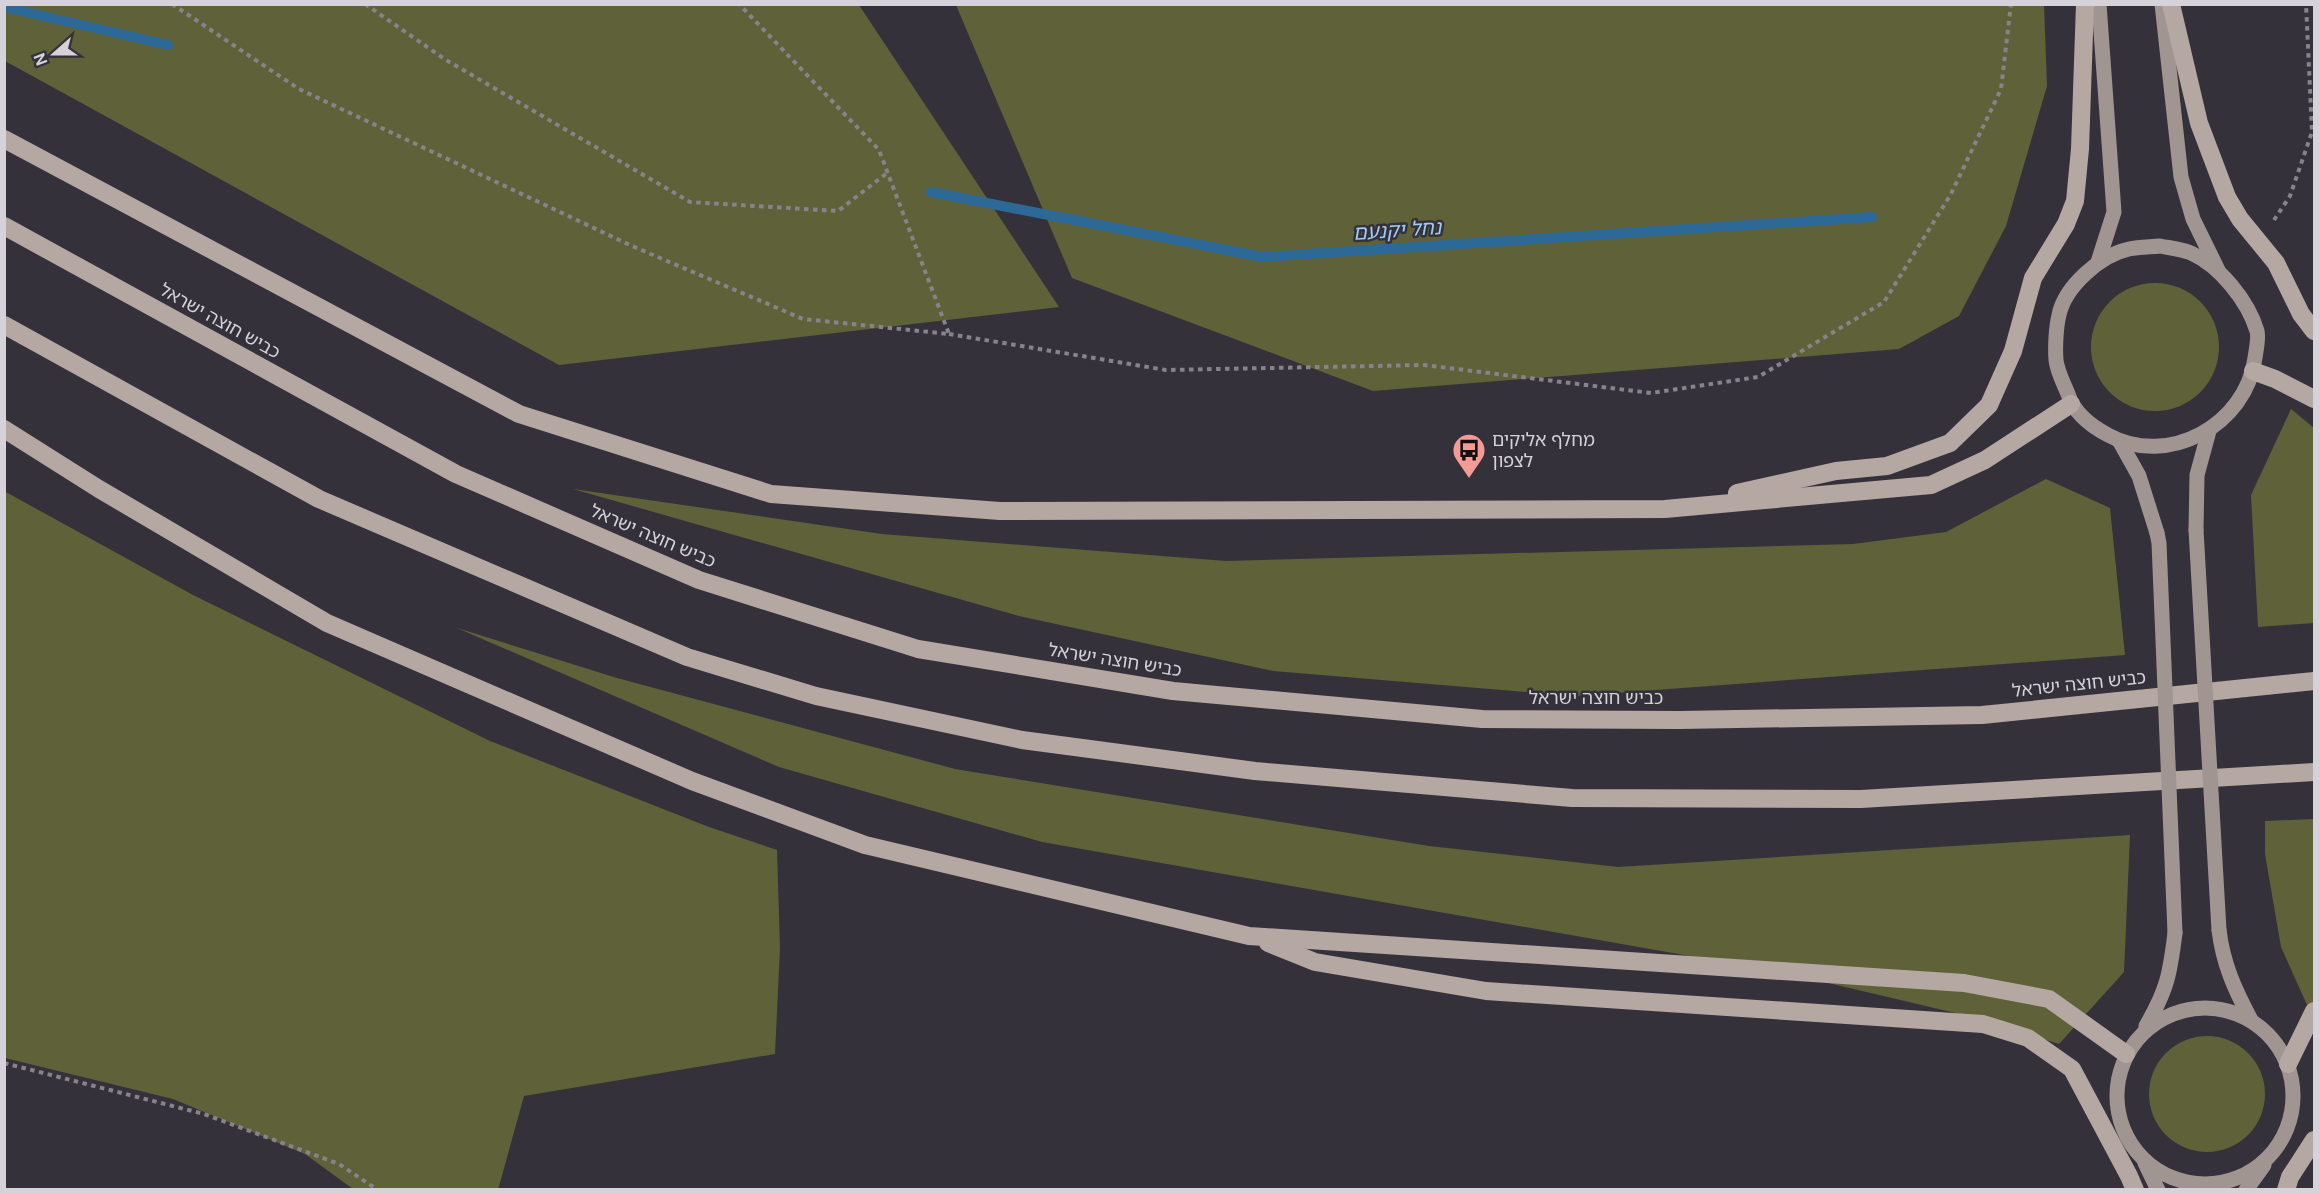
<svg xmlns="http://www.w3.org/2000/svg" width="2319" height="1194" font-family="'DM Sans','Noto Sans Hebrew',sans-serif">
	<style>
		.green { fill: #5f6139 }
		.lines { fill: none; stroke-linecap: round; stroke-linejoin: round }
		.stream { stroke: #2d6996; stroke-width: 10 }
		.path { stroke: #86838b; stroke-width: 4; stroke-dasharray: 4.5 4.5; stroke-linecap: butt }
		.primary { stroke: #a09591; stroke-width: 15 }
		.motorway { stroke: #b5a8a3; stroke-width: 18 }
		.primary-bridge { stroke: #a09591; stroke-width: 15 }
		.labels { text-anchor: middle; dominant-baseline: central; stroke-width: 5; stroke-linejoin: round; paint-order: stroke }
		.street-label { font-size: 18px; fill: #d5d3d9; stroke: #35313b }
		.poi-label { font-size: 18px; fill: #d5d3d9; stroke: #35313b; text-anchor: start }
		.water-label { font-size: 20px; font-style: italic; fill: #9dccf4; stroke: #35313b }
	</style>
	<rect width="100%" height="100%" fill="#35313b"/>
	<!-- green -->
	<g class="green">
		<path d="M5 4 859 5 1059 307 559 365 5 61Z"/>
		<path d="M956 5H2044L2047 86 2006 226 1959 316 1899 349 1373 391 1072 278Z"/>
		<circle cx="2155" cy="347" r="64"/>
		<path d="M2291 409 2314 428V623L2258 627 2251 495Z"/>
		<path d="M2046 479 2110 508 2125 655 1575 696 1273 671 1019 616 573 489 882 534 1226 561 1853 544 1946 532Z"/>
		<path d="M4 491 193 595 490 741 709 827 777 850 780 948 775 1054 524 1096 498 1190 353 1189 305 1154 173 1099 5 1058Z"/>
		<path d="M457 628 617 678 955 769 1429 846 1618 867 2130 835 2124 972 2059 1044 1985 1020 1786 973 1042 842 779 767Z"/>
		<path d="M2314 819V1013L2312 1016 2281 947 2265 854V821Z"/>
		<circle cx="2207" cy="1094" r="58"/>
	</g>
	<g class="lines">
		<!-- stream -->
		<g class="stream">
			<path d="M4 7 168 45"/>
			<path d="M931 192 1262 257 1872 217"/>
		</g>
		<!-- path -->
		<g class="path">
			<path d="M172 4 299 89 632 246 803 319 949 334 879 150 739 4"/>
			<path d="M365 4 446 60 690 202 838 211 887 173"/>
			<path d="M2274 220 2290 196 2312 132 2306 4"/>
			<path d="M949 334 1166 370 1424 365 1651 393 1758 377 1884 302 1951 194 2001 89 2011 4"/>
			<path d="M4 1063 204 1114 339 1164 378 1190"/>
		</g>
		<!-- primary -->
		<g class="primary">
			<path d="M2162 4 2181 177 2193 219 2218 270"/>
			<path d="M2160 246C2170 248 2182 249 2191 253 2220 266 2248 301 2257 331 2259 338 2256 350 2255 358 2246 425 2168 468 2108 435 2091 426 2074 413 2068 394 2064 384 2057 371 2056 360 2055 347 2056 327 2059 315 2065 286 2101 255 2129 249 2139 247 2150 247 2160 246Z"/>
			<path d="M2098 262 2114 212 2099 4"/>
			<path d="M2120 442 2139 476 2157 533"/>
			<path d="M2196 530 2197 475 2209 431"/>
			<path d="M2219 930C2223 964 2235 990 2251 1020"/>
			<circle cx="2205" cy="1096" r="88"/>
			<path d="M2146 1026C2167 990 2170 974 2175 933"/>
			<path d="M2145 1163 2158 1190"/>
			<path d="M2246 1190 2264 1165"/>
		</g>
		<!-- motorway -->
		<g class="motorway">
			<path d="M2171 4 2199 123 2227 197 2240 219 2276 263 2301 314 2314 331"/>
			<path d="M4 139 519 414 771 494 1000 511 1665 509 1931 485 1985 460 2071 404"/>
			<path d="M4 226 456 474 699 580 918 649 1173 691 1482 719 1680 720 1982 715 2314 681"/>
			<path d="M4 325 319 499 687 657 816 696 1022 740 1255 771 1572 798 1861 799 2314 772"/>
			<path d="M2253 371 2275 379 2314 399"/>
			<path d="M4 429 99 489 327 623 692 781 865 845 1249 936 1964 983 2049 999 2126 1054"/>
			<path d="M1737 493 1836 471 1887 466 1950 443 1989 405 2013 351 2033 278 2066 224 2075 201 2080 149 2085 4"/>
			<path d="M1268 943 1315 962 1486 991 1983 1024 2028 1038 2072 1069 2129 1176 2135 1190"/>
			<path d="M2288 1064 2314 1011"/>
			<path d="M2286 1190 2290 1177 2314 1140"/>
		</g>
		<!-- primary-bridge -->
		<g class="primary-bridge">
			<path d="M2196 530 2219 930"/>
			<path d="M2157 533 2159 543 2175 933"/>
		</g>
	</g>
	<!-- icons -->
	<defs>
		<symbol id="bus-pin" viewBox="-11 -11 22 30"><path d="M0 17L-7.5 6A9.5 9.5 0 1 1 7.5 6Z" fill="#f59b97" stroke="#35313b"/><path d="M-5-6H5V4H4V6H2V4H-2V6H-4V4H-5ZM-3.5-4V0h7V-4ZM-3.5 1.2v1.5H-2V1.2ZM2 1.2v1.5H3.5V1.2Z" fill="#111"/></symbol>
	</defs>
	<g fill-rule="evenodd">
		<use href="#bus-pin" x="1450" y="431" width="38" height="52"/>
	</g>
	<g class="labels">
		<!-- street labels -->
		<g class="street-label">
			<text transform="translate(220 321) rotate(29)">כביש חוצה ישראל</text>
			<text transform="translate(653 536) rotate(23)">כביש חוצה ישראל</text>
			<text transform="translate(1115 660) rotate(9)">כביש חוצה ישראל</text>
			<text transform="translate(2079 684) rotate(-6)">כביש חוצה ישראל</text>
			<text x="1596" y="698">כביש חוצה ישראל</text>
		</g>
		<!-- poi labels -->
		<g class="poi-label">
			<text x="1492" y="440">מחלף אליקים<tspan x="1492" dy="21">לצפון</tspan></text>
		</g>
		<!-- water labels -->
		<g class="water-label">
			<text transform="translate(1397 230) rotate(-4)">נחל יקנעם</text>
		</g>
	</g>
	<!-- border -->
	<rect width="2319" height="1194" fill="none" stroke="#d5d3d9" stroke-width="12"/>
	<!-- north arrow -->
	<g transform="translate(54 54) rotate(249)" stroke="#35313b" stroke-width="4.5" paint-order="stroke">
	<path d="M0-4.5L10 22L0 15L-10 22Z" fill="#d5d3d9"/>
	<text y="-9" font-size="16" font-weight="bold" text-anchor="middle" fill="#d5d3d9">N</text>
	</g>
</svg>
